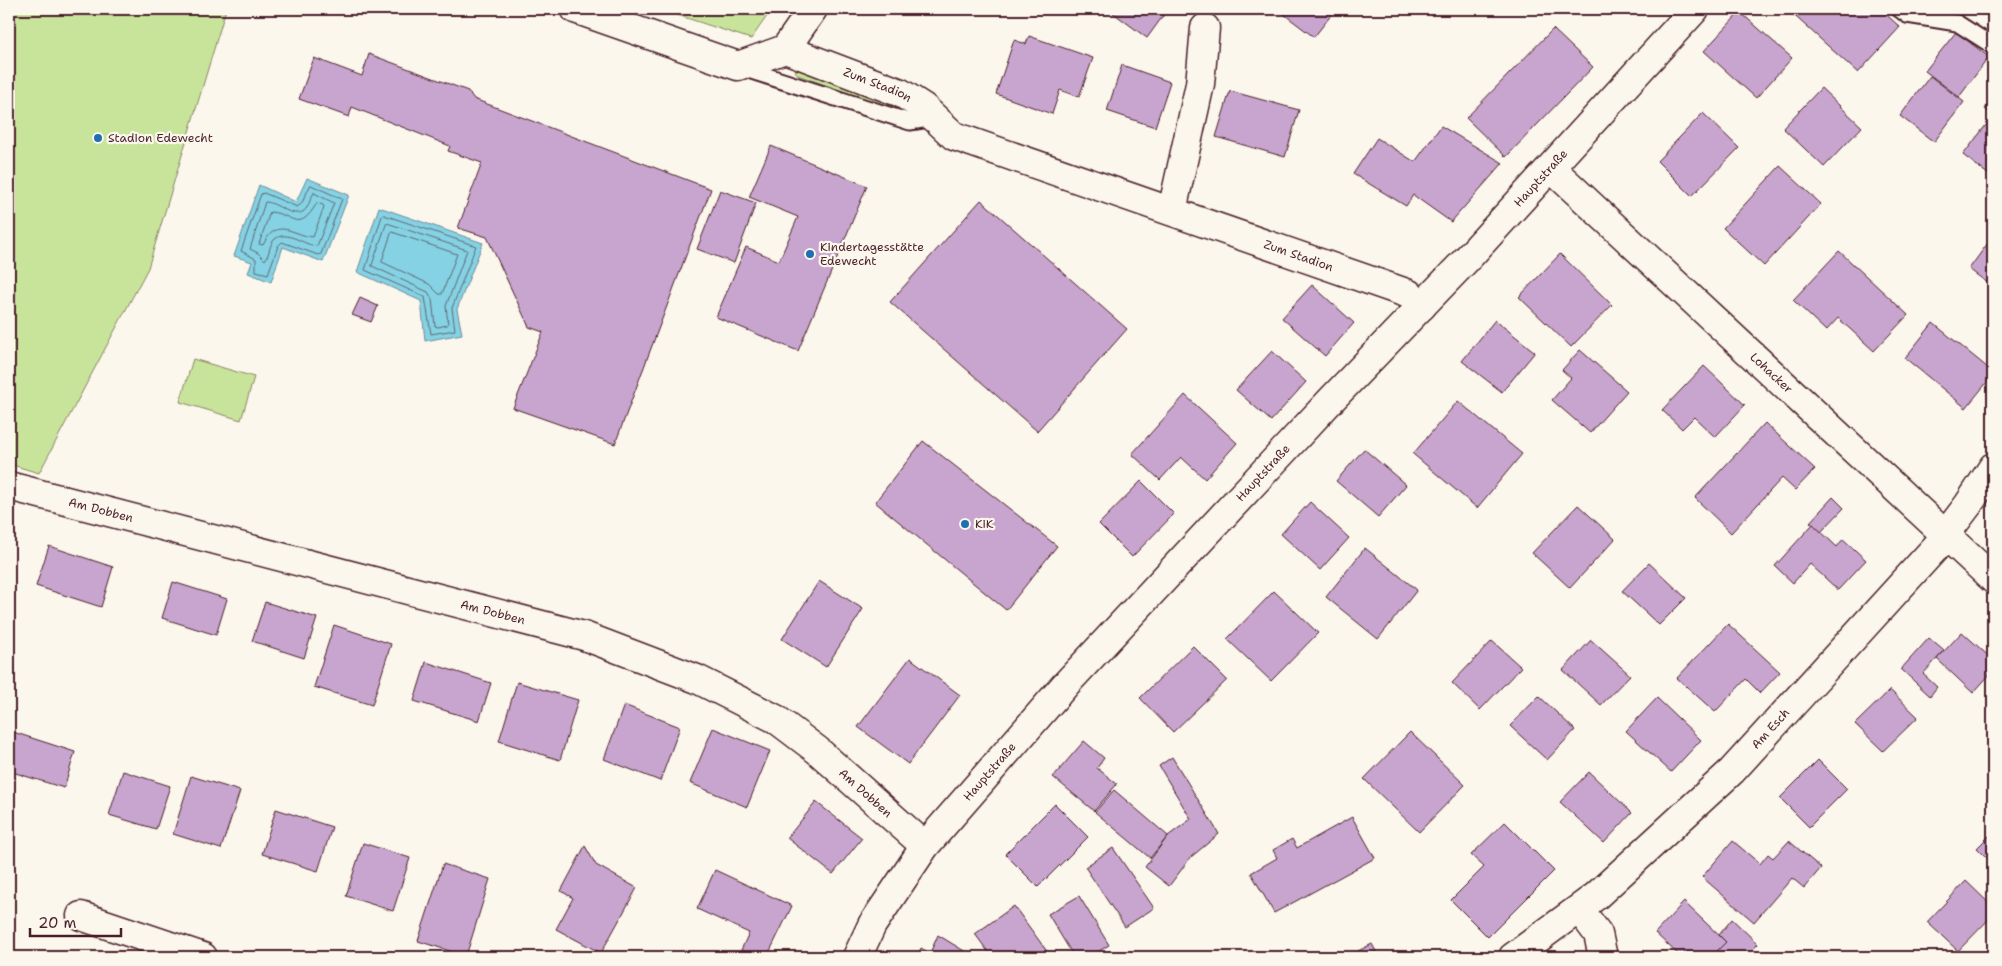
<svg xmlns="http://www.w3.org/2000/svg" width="2002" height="966" font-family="'Shantell Sans',sans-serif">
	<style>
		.green { fill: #c8e49b; stroke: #898263 }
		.water { fill: #84d2e3; stroke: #6d8a99 }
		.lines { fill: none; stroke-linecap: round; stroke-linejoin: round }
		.shore { stroke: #616775; stroke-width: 1 }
		.building { fill: #c8a5ce; stroke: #4a1f2b }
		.service-casing { stroke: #4a1f2b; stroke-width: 19 }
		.minor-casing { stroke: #4a1f2b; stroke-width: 31 }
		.secondary-casing { stroke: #4a1f2b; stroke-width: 31 }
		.service { stroke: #fbf7ec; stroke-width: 15 }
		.minor { stroke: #fbf7ec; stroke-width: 28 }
		.secondary { stroke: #fbf7ec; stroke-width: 28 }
		.poi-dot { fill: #1f6fb2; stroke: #fbf7ec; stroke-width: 2 }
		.labels { text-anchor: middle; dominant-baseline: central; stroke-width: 4.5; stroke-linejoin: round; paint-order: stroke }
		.street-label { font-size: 12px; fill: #4a1f2b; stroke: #fbf7ec }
		.poi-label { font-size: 12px; fill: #4a1f2b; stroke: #fbf7ec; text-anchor: start }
	</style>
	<rect width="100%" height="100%" fill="#fbf7ec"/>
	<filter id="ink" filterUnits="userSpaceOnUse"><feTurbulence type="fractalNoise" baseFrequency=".02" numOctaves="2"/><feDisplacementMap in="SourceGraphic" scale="10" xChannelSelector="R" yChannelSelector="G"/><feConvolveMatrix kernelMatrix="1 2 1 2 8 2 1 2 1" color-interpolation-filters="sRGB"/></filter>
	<g filter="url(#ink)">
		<!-- green -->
		<g class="green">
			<path d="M9 9H226L148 268 39 473 9 464Z"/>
			<path d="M659 9H772L751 39Z"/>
			<path d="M798 68 899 107 902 113 798 75 795 71Z"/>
			<path d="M193 359 254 377 241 420 180 402Z"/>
		</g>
		<!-- water -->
		<g class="water">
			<path d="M307 178 349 195 323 262 283 247 271 282 248 273 252 262 234 256 259 185 296 202Z"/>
			<path d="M379 207 483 243 457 309 462 334 425 341 421 301 357 272Z"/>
		</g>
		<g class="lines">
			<!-- shore -->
			<g class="shore">
				<path d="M311 185 342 199 321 254 318 255 282 242 278 246 268 274 256 271V259L241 251 261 194 264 193 297 207 301 204Z"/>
				<path d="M314 193 334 203 317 246C305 246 287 229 275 239 269 244 270 254 265 260L258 253 250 249 265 202C277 202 292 219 304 211 309 207 310 198 314 193Z"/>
				<path d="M317 203 323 205 324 207 313 237C292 235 277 216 263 245L259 244 270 212C294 214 298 235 317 203Z"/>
				<path d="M384 215 476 246 452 308 455 330 431 334 425 297 365 270 382 216Z"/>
				<path d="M387 223 467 250 446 306 448 323 447 325 438 327 435 326 432 299 428 292 372 266Z"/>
				<path d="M392 232 457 254 442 294H439L429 284 382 262Z"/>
			</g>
		</g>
		<!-- building -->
		<g class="building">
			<path d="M1108 9H1168L1147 38Z"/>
			<path d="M1277 9H1336L1314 37Z"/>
			<path d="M1787 9H1880L1900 27 1858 73Z"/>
			<path d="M1740 12 1792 58 1756 98 1704 51Z"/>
			<path d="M1553 29 1593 67 1506 157 1466 118Z"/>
			<path d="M1956 32 1989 57 1959 97 1925 71Z"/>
			<path d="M1029 36 1093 58 1079 97 1060 90 1052 114 996 94 1014 40 1026 44Z"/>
			<path d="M369 54 468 91 474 99 711 189 615 444 513 408 543 332 529 327 487 237 458 228 482 163 448 151 450 146 352 107 349 117 299 99 314 58 362 76Z"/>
			<path d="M1122 65 1170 82 1155 127 1107 111Z"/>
			<path d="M1930 76 1964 102 1934 142 1900 116Z"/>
			<path d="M1821 88 1862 127 1824 167 1783 128Z"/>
			<path d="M1230 91 1299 110 1285 157 1216 137Z"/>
			<path d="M1993 98V115L1985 109Z"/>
			<path d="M1703 113 1739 148 1692 196 1657 161Z"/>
			<path d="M1993 116V178L1963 155Z"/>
			<path d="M1441 126 1503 163 1451 222 1413 195 1406 206 1353 174 1377 138 1415 162Z"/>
			<path d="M771 146 867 186 798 351 716 317 746 247 779 261 798 217 749 197Z"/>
			<path d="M1780 166 1821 204 1764 266 1723 228Z"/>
			<path d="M720 190 756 203 734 263 697 249Z"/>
			<path d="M981 200 1127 329 1037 431 890 302Z"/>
			<path d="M1993 236V287L1969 269Z"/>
			<path d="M1839 251 1908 315 1874 351 1838 318 1826 331 1793 300Z"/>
			<path d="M1560 254 1612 305 1571 347 1519 297Z"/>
			<path d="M1312 285 1354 323 1325 356 1282 318Z"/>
			<path d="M360 298 378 306 371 322 352 315Z"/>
			<path d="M1495 320 1535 352 1502 392 1462 361Z"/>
			<path d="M1933 323 1993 372V375L1966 408 1905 358Z"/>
			<path d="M1580 350 1627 391 1590 433 1552 400 1571 378 1562 370Z"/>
			<path d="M1272 351 1306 382 1271 421 1236 390Z"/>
			<path d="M1704 366 1745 405 1715 437 1694 417 1682 429 1662 410Z"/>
			<path d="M1185 395 1237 443 1205 479 1181 457 1160 480 1132 454Z"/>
			<path d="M1458 401 1522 454 1477 508 1413 454Z"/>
			<path d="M1765 423 1815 469 1795 490 1782 478 1731 533 1695 498Z"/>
			<path d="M923 441 1057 546 1006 610 875 502Z"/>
			<path d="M1364 449 1406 485 1378 517 1336 481Z"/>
			<path d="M1141 481 1174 514 1132 557 1099 524Z"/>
			<path d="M1833 497 1844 508 1821 532 1810 522Z"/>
			<path d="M1310 502 1349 538 1320 570 1281 534Z"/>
			<path d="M1578 505 1615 539 1570 588 1532 553Z"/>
			<path d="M1813 524 1837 547 1843 539 1866 560 1838 590 1810 564 1793 583 1775 566Z"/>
			<path d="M49 546 113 567 101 607 36 586Z"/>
			<path d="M1365 548 1417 590 1378 639 1326 597Z"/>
			<path d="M1649 563 1686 598 1659 625 1622 591Z"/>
			<path d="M819 581 863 609 826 667 782 639Z"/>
			<path d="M173 582 227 599 216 635 162 618Z"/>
			<path d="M1274 591 1318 633 1271 681 1227 639Z"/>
			<path d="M265 602 317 618 304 658 252 641Z"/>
			<path d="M1728 624 1780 672 1760 693 1746 679 1715 712 1677 678Z"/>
			<path d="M334 625 391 644 372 705 314 687Z"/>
			<path d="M1962 632 1993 660V671L1973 693 1937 659Z"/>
			<path d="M1929 638 1944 651 1923 674 1937 687 1930 696 1901 669Z"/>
			<path d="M1591 640 1630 675 1601 705 1563 670Z"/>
			<path d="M1492 641 1521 667 1480 710 1452 683Z"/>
			<path d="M1193 646 1227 680 1173 732 1140 698Z"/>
			<path d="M910 658 960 695 908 764 858 727Z"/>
			<path d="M426 662 491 683 479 721 414 701Z"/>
			<path d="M517 682 578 700 560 760 499 741Z"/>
			<path d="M1890 690 1918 717 1883 751 1855 724Z"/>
			<path d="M1539 696 1575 730 1547 760 1510 726Z"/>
			<path d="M1657 698 1701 740 1671 772 1626 731Z"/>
			<path d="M624 705 680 727 660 781 604 759Z"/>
			<path d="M713 728 770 751 747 807 690 783Z"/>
			<path d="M10 731 75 752 64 788 9 771Z"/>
			<path d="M1410 732 1465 785 1419 832 1364 779Z"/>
			<path d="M1084 741 1104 758 1097 768 1117 784 1094 811 1053 777Z"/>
			<path d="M1172 757 1219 834 1191 857 1169 886 1145 867 1168 836 1191 819 1159 766Z"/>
			<path d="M1818 760 1847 789 1809 827 1780 798Z"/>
			<path d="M123 771 170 786 156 829 109 815Z"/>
			<path d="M1589 772 1632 813 1604 843 1560 802Z"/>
			<path d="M191 776 240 791 221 849 173 834Z"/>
			<path d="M1114 790 1168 836 1150 858 1095 812Z"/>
			<path d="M816 802 862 838 833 874 787 838Z"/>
			<path d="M1055 804 1088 837 1038 887 1005 854Z"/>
			<path d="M276 809 332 827 318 871 262 854Z"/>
			<path d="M1352 817 1375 858 1274 913 1251 873 1277 858 1273 850 1292 839 1297 848Z"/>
			<path d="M1505 822 1554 871 1488 937 1451 900 1484 867 1471 855Z"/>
			<path d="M1993 832V864L1977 848Z"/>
			<path d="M1733 841 1760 864 1768 854 1773 858 1789 841 1821 868 1804 888 1792 878 1754 922 1702 877Z"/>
			<path d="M363 843 410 858 393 911 346 896Z"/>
			<path d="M585 846 596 865 637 888 601 953 556 929 573 898 561 891Z"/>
			<path d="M1113 848 1154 908 1125 927 1085 867Z"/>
			<path d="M443 864 490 879 466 956 418 941Z"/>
			<path d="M715 870 792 906 767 957H756L741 950 749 933 697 909Z"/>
			<path d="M1966 881 1993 907V915L1958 951 1927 922Z"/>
			<path d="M1079 896 1109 945 1089 957H1074L1048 914Z"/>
			<path d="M1684 902 1726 942 1717 951 1723 957H1681L1655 933Z"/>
			<path d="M1014 906 1051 957H992L975 934Z"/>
			<path d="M1732 919 1758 944 1746 957H1723L1717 951 1726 942 1719 935Z"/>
			<path d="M938 935 974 957H917L921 948 930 953Z"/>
			<path d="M1372 944 1379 957H1346Z"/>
		</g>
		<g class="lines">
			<defs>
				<g id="service">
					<path d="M1899 9 1907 15 1957 23 1993 46"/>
					<path d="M739 67 910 122 935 118"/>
				</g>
				<g id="minor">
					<path id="s1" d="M575 9 738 66 785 49 901 93 923 107 954 136 1409 294 1422 306"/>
					<path d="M785 49 813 9"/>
					<path id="s2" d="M1551 168 1993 579"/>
					<path d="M1172 211 1200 84 1205 28"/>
					<path id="s3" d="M9 486 584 636 697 679 776 719 817 750 925 846"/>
					<path d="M1580 910 1598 934 1603 957"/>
					<path d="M81 916 203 957"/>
					<path id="s4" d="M1513 957 1596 896 1732 771 1937 546 1968 505 1993 467"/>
				</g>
				<g id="secondary">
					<path id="s5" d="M857 957 872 925 925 846 1066 684 1332 399 1466 260 1695 9"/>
				</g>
			</defs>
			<!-- service casing -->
			<use href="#service" class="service-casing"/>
			<!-- minor casing -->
			<use href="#minor" class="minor-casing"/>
			<!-- secondary casing -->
			<use href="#secondary" class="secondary-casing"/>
			<!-- service -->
			<use href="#service" class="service"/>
			<!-- minor -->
			<use href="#minor" class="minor"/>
			<!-- secondary -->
			<use href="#secondary" class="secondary"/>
		</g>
	</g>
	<!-- markers -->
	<g class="poi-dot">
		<circle cx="98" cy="138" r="5"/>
		<circle cx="810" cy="254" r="5"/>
		<circle cx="965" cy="524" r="5"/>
	</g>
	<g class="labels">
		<!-- street labels -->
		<g class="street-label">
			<text stroke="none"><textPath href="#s1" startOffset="322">Zum Stadion</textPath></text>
			<text stroke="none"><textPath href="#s5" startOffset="1039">Hauptstraße</textPath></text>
			<text stroke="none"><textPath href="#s1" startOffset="780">Zum Stadion</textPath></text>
			<text stroke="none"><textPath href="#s2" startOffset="301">Lohacker</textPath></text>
			<text stroke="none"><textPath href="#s5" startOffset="634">Hauptstraße</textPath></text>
			<text stroke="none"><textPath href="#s3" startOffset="95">Am Dobben</textPath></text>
			<text stroke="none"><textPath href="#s3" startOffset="500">Am Dobben</textPath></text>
			<text stroke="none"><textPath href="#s4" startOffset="345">Am Esch</textPath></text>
			<text stroke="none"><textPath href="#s5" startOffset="229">Hauptstraße</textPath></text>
			<text stroke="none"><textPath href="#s3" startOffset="920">Am Dobben</textPath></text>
		</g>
		<!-- poi labels -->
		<g class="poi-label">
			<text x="108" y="138">Stadion Edewecht</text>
			<text x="820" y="247">Kindertagesstätte<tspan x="820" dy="14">Edewecht</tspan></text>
			<text x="975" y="524">KiK</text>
		</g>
	</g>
	<!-- margin -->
	<rect width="2002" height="966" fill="none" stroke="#fbf7ec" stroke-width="30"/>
	<rect x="15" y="15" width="1972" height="936" fill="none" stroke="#4a1f2b" stroke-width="2" filter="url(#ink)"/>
	<!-- scale -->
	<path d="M30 928v8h91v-8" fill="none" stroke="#4a1f2b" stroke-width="2.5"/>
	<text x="38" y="928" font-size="15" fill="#4a1f2b" stroke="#fbf7ec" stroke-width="4" paint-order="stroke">20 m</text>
</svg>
